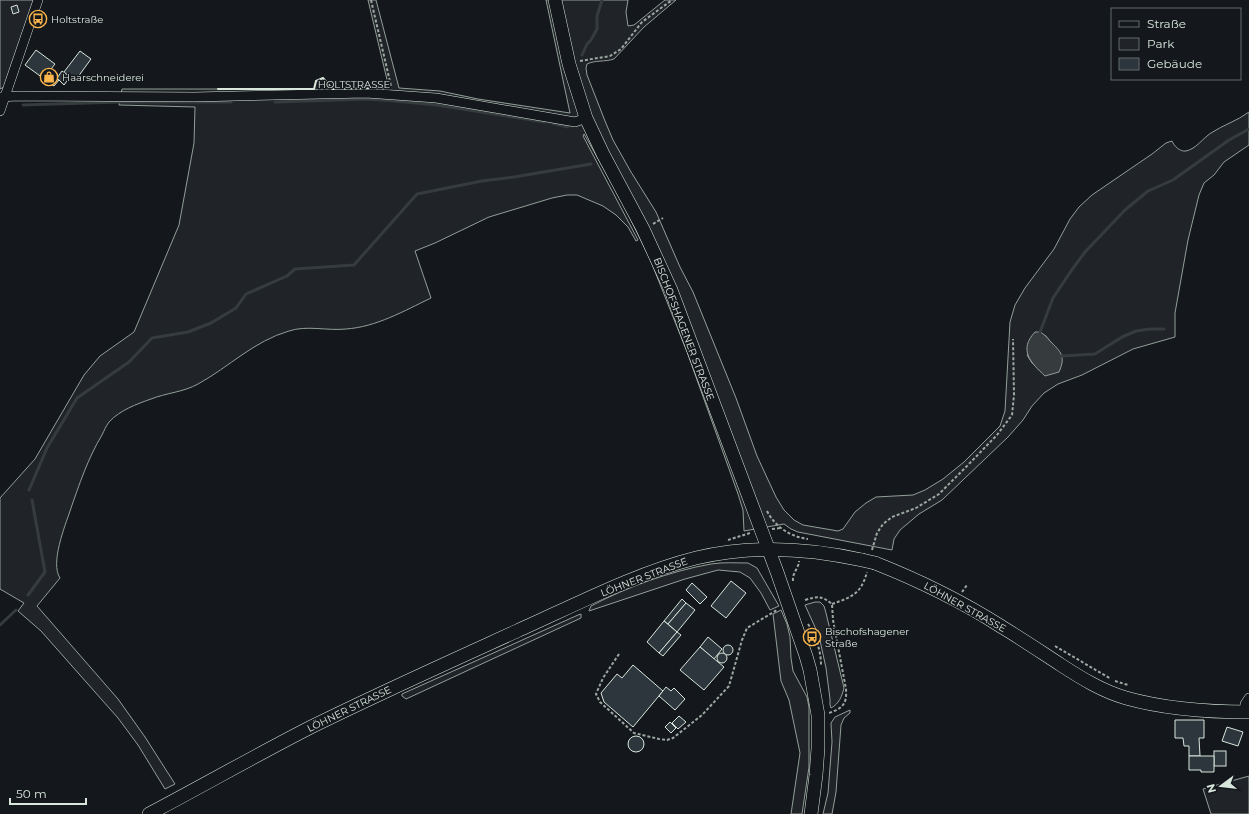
<svg xmlns="http://www.w3.org/2000/svg" width="1249" height="814" font-family="Montserrat,sans-serif">
	<style>
		.green { fill: #202428; stroke: #939e99; fill-rule: evenodd }
		.water { fill: #363b3e; stroke: #939e99 }
		.lines { fill: none; stroke-linecap: round; stroke-linejoin: round }
		.stream { stroke: #363b3e; stroke-width: 3 }
		.building { fill: #2c363c; stroke: #d8e6dc }
		.street-casing { stroke: #d8e6dc; stroke-width: 10 }
		.secondary-casing { stroke: #d8e6dc; stroke-width: 14 }
		.path { stroke: #9da8a2; stroke-width: 2; stroke-dasharray: 3 2; stroke-linecap: butt }
		.street { stroke: #14181c; stroke-width: 9 }
		.secondary { stroke: #14181c; stroke-width: 13 }
		.secondary-bridge-casing { stroke: #d8e6dc; stroke-width: 14; stroke-linecap: butt }
		.secondary-bridge { stroke: #14181c; stroke-width: 13 }
		.wall { stroke: #d8e6dc; stroke-width: 2 }
		.labels { text-anchor: middle; dominant-baseline: central; stroke-width: 3; stroke-linejoin: round; paint-order: stroke }
		.poi-label { font-size: 10px; fill: #d8e6dc; stroke: #14181c; text-anchor: start }
		.street-label { font-size: 10px; fill: #d8e6dc; stroke: #14181c }
	</style>
	<rect width="100%" height="100%" fill="#14181c"/>
	<!-- green -->
	<g class="green">
		<path d="M0 0H34L4 87 0 89Z"/>
		<path d="M368 0H376L399 88 440 91 478 99 570 113 546 0H628L626 12 628 26 634 25 665 0H676L644 27 614 59C605 62 595 60 587 64L586 68 587 75 605 121 613 140 631 172 656 212 680 267 693 292 736 398 757 456 776 497 784 510 794 520 803 525 838 531 843 529 855 512 866 503 876 497 913 495 925 490 943 479 964 462 1000 426 1005 411 1010 322 1015 305 1025 288 1054 249 1070 219 1079 207 1092 195 1152 154 1166 143 1172 141C1174 146 1180 152 1186 151 1196 149 1203 138 1211 133 1223 125 1237 121 1249 112V145L1224 162 1214 175 1204 183 1199 195 1188 240 1183 268 1175 313V337L1133 349 1082 375 1058 384 1044 393 1032 406 1023 420 1008 437 942 500 919 514 900 530 894 539 892 550 798 532 791 529 784 524 744 531 743 510 738 494 687 352 650 259 619 196 584 134 583 136 638 240 636 241 628 227 616 215 603 206 577 195H567L552 198 489 217 435 243 415 251 431 298C404 311 376 327 346 329 327 331 307 325 289 331 254 341 229 367 198 384 184 392 166 393 151 399 137 404 120 410 109 422 106 426 104 431 102 435 88 458 79 485 70 511 65 526 50 563 60 578L37 606 118 699 145 737 175 784 165 789 138 745 118 718 41 631 18 611 24 603 0 589V498L35 459 84 375 100 356 134 332 179 225 194 143 195 107 119 105 122 89H314L316 81 323 78 332 89 389 88ZM1045 335 1049 340 1040 371 1032 363 1027 355Z"/>
		<path d="M748 563 757 568 779 606 770 610 761 593 750 578 740 572 718 570 685 579 589 611 591 606C627 587 671 571 711 564 723 562 736 563 748 563Z"/>
		<path d="M815 602H820L824 606 826 613 844 688C842 696 839 704 831 708L830 705V699L826 668 819 636 805 605Z"/>
		<path d="M781 610 787 624 790 637 791 658 793 671 807 697 809 707V767L802 814H791L800 753 789 700 781 681 773 614Z"/>
		<path d="M581 614V618L406 699 402 696V694L578 615Z"/>
		<path d="M850 710V713L844 718 841 725 836 792 832 814H823L828 793 832 742 831 723 835 717Z"/>
		<path d="M1249 776V814H1211L1203 789Z"/>
	</g>
	<!-- water -->
	<path class="water" d="M1035 332H1040C1044 334 1047 337 1050 341 1061 352 1066 356 1059 372L1045 376C1031 363 1018 350 1035 332Z"/>
	<g class="lines">
		<!-- stream -->
		<g class="stream">
			<path d="M582 55 587 44 591 40 597 29V16L602 0"/>
			<path d="M275 102 368 99 395 101 437 105 545 122"/>
			<path d="M23 105 120 102H231"/>
			<path d="M552 123 568 127"/>
			<path d="M1040 332 1053 298 1071 271 1085 252 1125 210 1148 191 1173 180 1229 140 1249 129"/>
			<path d="M1062 356 1095 354 1122 337 1136 331 1150 329H1164"/>
			<path d="M29 490 47 448 77 398 129 362 152 338 188 332 211 323 236 308 246 294 287 276 295 269 354 265 417 194 482 181 514 177 591 164"/>
			<path d="M28 595 45 572 32 500"/>
			<path d="M0 625 16 610"/>
		</g>
	</g>
	<!-- building -->
	<g class="building">
		<path d="M17 5 19 12 13 14 11 7Z"/>
		<path d="M36 50 55 64 51 69 56 72 53 76 59 80 54 86 25 65Z"/>
		<path d="M80 51 91 59 75 81 64 72Z"/>
		<path d="M62 71 70 77 64 85 57 78Z"/>
		<path d="M731 581 746 593 726 618 711 606Z"/>
		<path d="M692 583 707 597 700 604 686 590Z"/>
		<path d="M682 599 686 603 668 624 664 621Z"/>
		<path d="M686 603 695 610 677 632 668 624Z"/>
		<path d="M664 621 677 632 659 653 647 642Z"/>
		<path d="M677 632 681 635 663 656 659 653Z"/>
		<path d="M708 637 722 649 714 659 700 647Z"/>
		<circle cx="728" cy="650" r="5"/>
		<path d="M700 647 724 667 704 690 680 670Z"/>
		<circle cx="722" cy="658" r="5"/>
		<path d="M633 665 663 691 633 727 604 702 601 693 617 674 622 678Z"/>
		<path d="M666 687 671 691 674 688 685 699 675 710 659 696Z"/>
		<path d="M679 716 686 722 678 729 672 723Z"/>
		<path d="M1175 720H1204V738H1199L1200 756H1189V746H1184L1183 738H1175Z"/>
		<path d="M670 722 676 728 671 733 665 727Z"/>
		<path d="M1227 727 1243 732 1238 746 1222 741Z"/>
		<circle cx="636" cy="744" r="8"/>
		<rect x="1214" y="751" width="12" height="15"/>
		<path d="M1189 756H1214V772H1201V770H1189Z"/>
	</g>
	<g class="lines">
		<defs>
			<g id="street">
				<path d="M0 97 17 96 195 97 366 93 436 98 575 122 586 118"/>
				<path d="M0 111 38 0"/>
				<path d="M1244 712 1245 704 1249 698"/>
			</g>
			<g id="secondary">
				<path d="M555 0 569 64 586 118 603 154 643 229 671 290 777 572 806 656 810 670 818 715V748L816 775 811 814"/>
				<path d="M875 563C918 580 963 602 1002 627 1022 639 1041 652 1061 665 1081 678 1102 691 1126 698 1165 709 1208 712 1249 712"/>
				<path d="M149 814C204 785 258 754 313 726 380 693 449 662 517 631 573 606 636 573 696 558 750 545 808 548 862 560"/>
			</g>
		</defs>
		<!-- street casing -->
		<use href="#street" class="street-casing"/>
		<!-- secondary casing -->
		<use href="#secondary" class="secondary-casing"/>
		<!-- path -->
		<g class="path">
			<path d="M371 0 391 86"/>
			<path d="M580 61 610 56 621 49 642 22 672 0"/>
			<path d="M653 224 663 218"/>
			<path d="M767 511C775 527 791 537 808 539"/>
			<path d="M772 529 781 528"/>
			<path d="M728 540 750 533"/>
			<path d="M872 550 877 533 883 524 892 517 916 508 939 494 968 465 997 435 1012 415 1014 395 1013 339"/>
			<path d="M793 581C792 573 799 568 799 561"/>
			<path d="M962 592 967 585"/>
			<path d="M805 600C818 596 822 596 832 604L833 620 846 689C847 704 843 708 829 713"/>
			<path d="M832 604C852 597 861 594 867 572"/>
			<path d="M808 624C816 636 821 651 821 665"/>
			<path d="M1055 646 1111 679"/>
			<path d="M619 654 603 678 596 694 600 702 634 733 659 739 667 740 673 738 702 715 729 686 742 640 747 628 777 610"/>
			<path d="M1115 681 1128 685"/>
		</g>
		<!-- street -->
		<use href="#street" class="street"/>
		<!-- secondary -->
		<use href="#secondary" class="secondary"/>
		<defs>
			<path id="secondary-bridge" d="M862 560 875 563"/>
		</defs>
		<!-- secondary-bridge casing -->
		<use href="#secondary-bridge" class="secondary-bridge-casing"/>
		<!-- secondary-bridge -->
		<use href="#secondary-bridge" class="secondary-bridge"/>
		<!-- wall -->
		<path class="wall" d="M218 89H314L316 81 323 78 332 89 389 88"/>
	</g>
	<!-- icons -->
	<defs>
		<symbol id="bus-ring" viewBox="-11 -11 22 22"><circle r="9.5" fill="#14181c" stroke="#ffb74d" stroke-width="1.5"/><path d="M-5-6H5V4H4V6H2V4H-2V6H-4V4H-5ZM-3.5-4V0h7V-4ZM-3.5 1.2v1.5H-2V1.2ZM2 1.2v1.5H3.5V1.2Z" fill="#ffb74d"/></symbol>
		<symbol id="shop-ring" viewBox="-11 -11 22 22"><circle r="9.5" fill="#14181c" stroke="#ffb74d" stroke-width="1.5"/><path d="M-5-2.5h2.3a2.7 3.5 0 0 1 5.4 0H5L5.5 6h-11ZM-1.5-2.5h3a1.5 2.3 0 0 0-3 0Z" fill="#ffb74d"/></symbol>
	</defs>
	<g fill-rule="evenodd">
		<use href="#bus-ring" x="28" y="9" width="20" height="20"/>
		<use href="#shop-ring" x="39" y="67" width="20" height="20"/>
		<use href="#bus-ring" x="802" y="627" width="20" height="20"/>
	</g>
	<g class="labels">
		<!-- poi labels -->
		<g class="poi-label">
			<text x="51" y="19">Holtstraße</text>
			<text x="62" y="77">Haarschneiderei</text>
			<text x="825" y="631">Bischofshagener<tspan x="825" dy="12">Straße</tspan></text>
		</g>
		<!-- street labels -->
		<g class="street-label">
			<text x="354" y="84">HOLTSTRASSE</text>
			<text transform="translate(684 329) rotate(69)">BISCHOFSHAGENER STRASSE</text>
			<text transform="translate(644 577) rotate(-21)">LÖHNER STRASSE</text>
			<text transform="translate(965 607) rotate(29)">LÖHNER STRASSE</text>
			<text transform="translate(349 709) rotate(-26)">LÖHNER STRASSE</text>
		</g>
	</g>
	<!-- legend -->
	<rect x="1111" y="8" width="130" height="72" fill="#14181c" stroke="#626a69"/>
	<rect x="1119" y="21" width="20" height="6" fill="#14181c" stroke="#626a69"/>
	<text x="1147" y="28" font-size="12" fill="#d8e6dc">Straße</text>
	<rect x="1119" y="38" width="20" height="12" fill="#202428" stroke="#626a69"/>
	<text x="1147" y="48" font-size="12" fill="#d8e6dc">Park</text>
	<rect x="1119" y="58" width="20" height="12" fill="#2c363c" stroke="#626a69"/>
	<text x="1147" y="68" font-size="12" fill="#d8e6dc">Gebäude</text>
	<!-- north arrow -->
	<g transform="translate(1221 786) rotate(255)" stroke="#14181c" stroke-width="3" paint-order="stroke">
	<path d="M0-3L7 15L0 10L-7 15Z" fill="#d8e6dc"/>
	<text y="-6" font-size="11" font-weight="bold" text-anchor="middle" fill="#d8e6dc">N</text>
	</g>
	<!-- scale -->
	<path d="M10 798v6h76v-6" fill="none" stroke="#d8e6dc" stroke-width="2"/>
	<text x="16" y="798" font-size="12" fill="#d8e6dc" stroke="#14181c" stroke-width="3" paint-order="stroke">50 m</text>
</svg>
